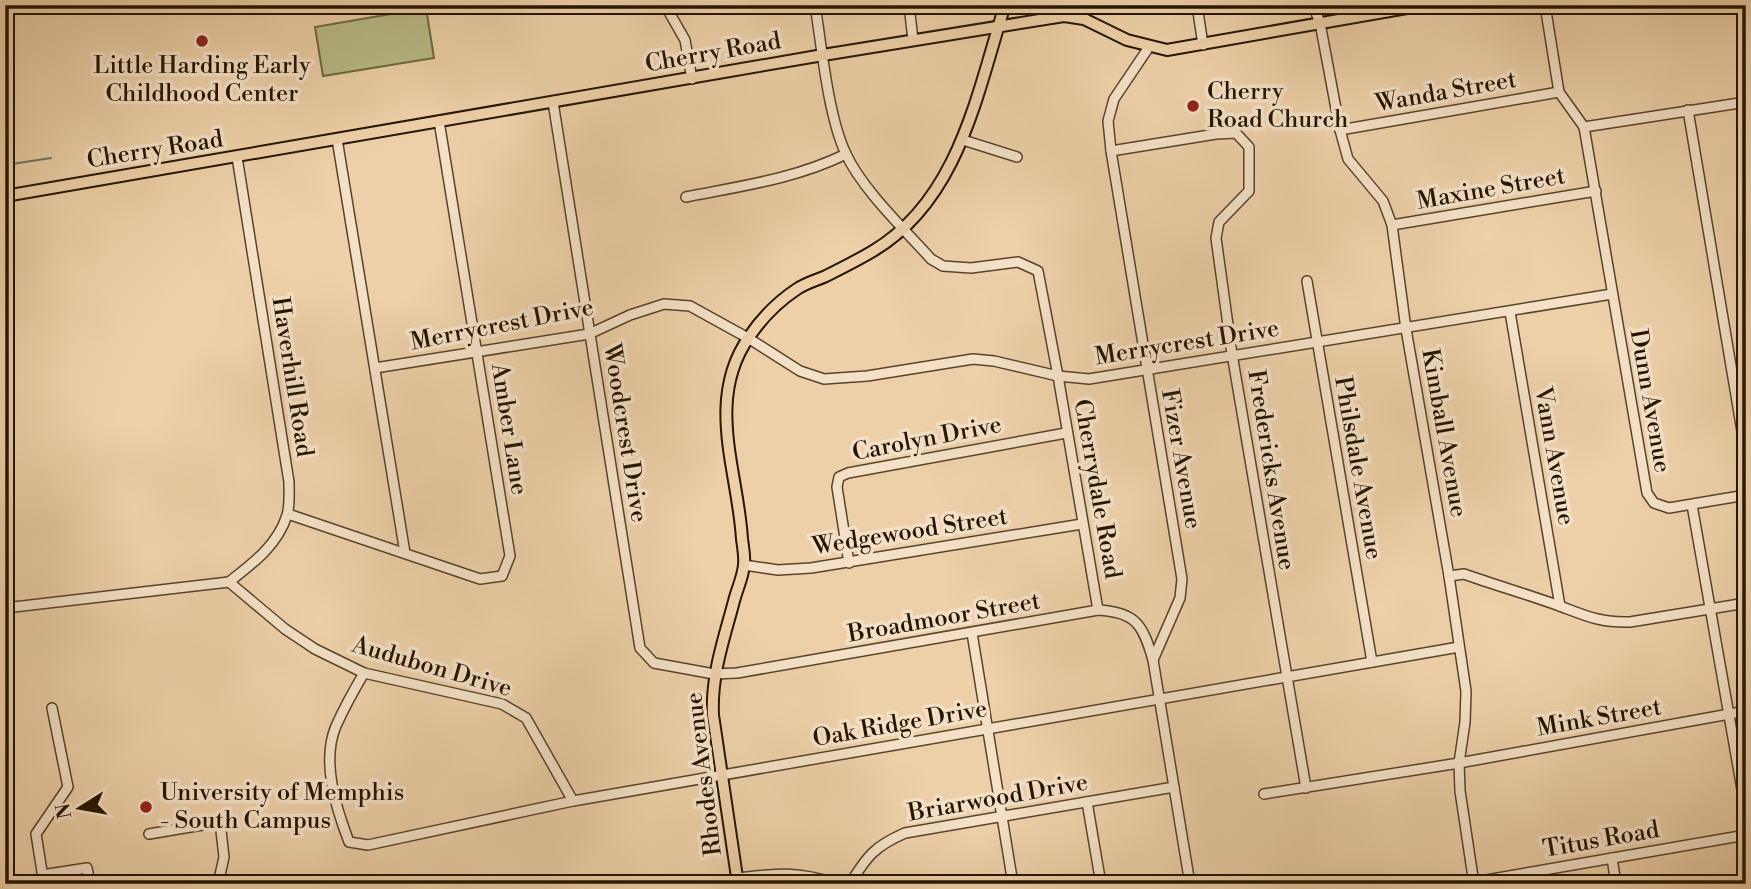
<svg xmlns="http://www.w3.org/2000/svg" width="1751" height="889" font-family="'Libre Bodoni',serif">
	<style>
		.green { fill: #b8bb88; stroke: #6e6844; stroke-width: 2 }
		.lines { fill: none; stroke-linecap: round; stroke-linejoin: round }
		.stream { stroke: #6b7668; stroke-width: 2 }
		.minor-casing { stroke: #57442b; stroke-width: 12 }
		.major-casing { stroke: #251501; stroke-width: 14 }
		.minor { stroke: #f3e0c6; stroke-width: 9 }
		.major { stroke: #edd0a8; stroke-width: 10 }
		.poi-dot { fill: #8f2418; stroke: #f3e0c6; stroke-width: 2.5 }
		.labels { text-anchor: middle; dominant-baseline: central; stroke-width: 7; stroke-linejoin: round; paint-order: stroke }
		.street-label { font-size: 24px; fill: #251501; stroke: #f3e0c6 }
		.poi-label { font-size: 24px; fill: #251501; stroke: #f3e0c6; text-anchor: start }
	</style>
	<rect width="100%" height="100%" fill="#edd0a8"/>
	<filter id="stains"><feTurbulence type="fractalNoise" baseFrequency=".00286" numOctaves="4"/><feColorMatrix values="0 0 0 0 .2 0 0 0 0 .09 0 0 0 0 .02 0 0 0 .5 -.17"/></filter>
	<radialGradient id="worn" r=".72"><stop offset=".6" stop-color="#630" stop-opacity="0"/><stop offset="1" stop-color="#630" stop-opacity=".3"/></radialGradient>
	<!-- green -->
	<path class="green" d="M426 8 434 58 323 76 315 27Z"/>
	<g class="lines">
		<!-- stream -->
		<path class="stream" d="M5 165 51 158"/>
		<defs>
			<g id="minor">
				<path d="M665 5 685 40 692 79"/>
				<path d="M815 5C822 48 828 116 846 154 862 189 905 230 931 259L943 266 971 268 1018 262 1038 271 1058 376 1098 610"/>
				<path d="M909 5 913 40"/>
				<path d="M1197 5 1203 45"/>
				<path d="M1313 5 1320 23 1340 130 1348 159 1383 201 1392 225 1406 329 1449 576 1466 691 1465 722 1459 763 1460 791 1474 884"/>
				<path d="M1545 5 1559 92 1584 127 1647 493 1654 503 1669 508 1746 495"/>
				<path d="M1149 47 1114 99 1108 121 1111 151 1182 579 1180 598 1153 660 1190 884"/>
				<path d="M553 102 640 648 654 663 714 674 737 673 1098 610C1136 612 1143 625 1153 660"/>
				<path d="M1688 110 1746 455"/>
				<path d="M1584 127 1746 102"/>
				<path d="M1340 130 1559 92"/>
				<path d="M337 139 405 553"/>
				<path d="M963 140 1017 157"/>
				<path d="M1111 151 1216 134 1236 133 1249 147V191L1219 222 1216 238 1232 354 1306 788"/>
				<path d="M686 197C741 186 795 179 846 154"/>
				<path d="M1392 225 1596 191"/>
				<path d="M1307 281 1372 662"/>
				<path d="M1510 312 1560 606"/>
				<path d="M375 368 589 334 630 315 664 304 690 306 748 338 800 371 824 379 867 376 973 359 994 361 1058 376 1089 379 1612 294"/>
				<path d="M1692 505 1746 812"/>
				<path d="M288 514 480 579 502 576 510 556 439 121"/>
				<path d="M849 563 837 487 839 477 848 473 1066 433"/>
				<path d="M744 565 778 570 811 568 1082 524"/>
				<path d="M1449 576 1464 574C1495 585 1526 594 1557 605 1584 615 1599 623 1630 622L1746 603"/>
				<path d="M229 582C252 564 278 545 287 515 290 506 289 493 289 482L237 157"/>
				<path d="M5 608 229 582 285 629 315 649 364 673 502 704 526 718 573 801"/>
				<path d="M972 633 1013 884"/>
				<path d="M364 673C354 690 344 708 336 726 321 761 336 808 349 842L368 845 573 801 1459 647"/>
				<path d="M1264 794 1459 763 1746 711"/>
				<path d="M1087 802 1101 884"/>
				<path d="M149 834 220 822 224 857 218 884"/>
				<path d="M1612 858 1616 884"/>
				<path d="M42 875 87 868 90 884"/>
				<path d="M737 878C779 873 797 871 838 884"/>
				<path d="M44 884 36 834 68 787 52 708"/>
				<path d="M850 884C867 856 875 846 905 833L1174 787"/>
				<path d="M1463 884 1746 835"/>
			</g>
			<g id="major">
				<path d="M5 196 823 55 1064 16 1084 19 1127 40 1167 50 1424 5"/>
				<path d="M738 884 713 715C711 675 724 639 734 601 737 589 743 577 744 565 745 557 743 547 742 539 738 471 705 400 749 337 761 319 779 301 797 289 806 283 817 280 826 276 842 268 858 260 873 251 959 200 977 93 1005 5"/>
			</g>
		</defs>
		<!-- minor casing -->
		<use href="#minor" class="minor-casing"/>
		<!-- major casing -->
		<use href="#major" class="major-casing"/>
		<!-- minor -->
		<use href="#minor" class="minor"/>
		<!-- major -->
		<use href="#major" class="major"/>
	</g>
	<!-- markers -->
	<g class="poi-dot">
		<circle cx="202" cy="41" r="7"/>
		<circle cx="1193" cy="106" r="7"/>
		<circle cx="146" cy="807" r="7"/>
	</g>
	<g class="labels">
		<!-- street labels -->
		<g class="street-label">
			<text transform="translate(713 53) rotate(-10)">Cherry Road</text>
			<text transform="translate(1446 92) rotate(-10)">Wanda Street</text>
			<text transform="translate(155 150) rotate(-9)">Cherry Road</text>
			<text transform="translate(1491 189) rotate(-10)">Maxine Street</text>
			<text transform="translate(502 325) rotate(-11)">Merrycrest Drive</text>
			<text transform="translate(1187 343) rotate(-9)">Merrycrest Drive</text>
			<text transform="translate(292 377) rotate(81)">Haverhill Road</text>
			<text transform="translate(1650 401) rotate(80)">Dunn Avenue</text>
			<text transform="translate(509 429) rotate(81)">Amber Lane</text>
			<text transform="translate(625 433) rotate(81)">Woodcrest Drive</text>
			<text transform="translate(1444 433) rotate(80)">Kimball Avenue</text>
			<text transform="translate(927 439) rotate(-11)">Carolyn Drive</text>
			<text transform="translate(1554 456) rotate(80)">Vann Avenue</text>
			<text transform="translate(1181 459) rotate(80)">Fizer Avenue</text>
			<text transform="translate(1358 468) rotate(80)">Philsdale Avenue</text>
			<text transform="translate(1271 470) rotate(81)">Fredericks Avenue</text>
			<text transform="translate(1097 489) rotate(80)">Cherrydale Road</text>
			<text transform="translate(910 532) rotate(-9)">Wedgewood Street</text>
			<text transform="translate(944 618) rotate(-10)">Broadmoor Street</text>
			<text transform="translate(432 667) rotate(16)">Audubon Drive</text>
			<text transform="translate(1599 718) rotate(-10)">Mink Street</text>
			<text transform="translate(900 724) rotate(-10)">Oak Ridge Drive</text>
			<text transform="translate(704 774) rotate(-97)">Rhodes Avenue</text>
			<text transform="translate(998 798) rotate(-10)">Briarwood Drive</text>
			<text transform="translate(1601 840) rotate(-10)">Titus Road</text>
		</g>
		<!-- poi labels -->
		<g class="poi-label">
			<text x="202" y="66" text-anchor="middle">Little Harding Early<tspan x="202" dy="28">Childhood Center</tspan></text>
			<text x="1207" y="92">Cherry<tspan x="1207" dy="28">Road Church</tspan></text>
			<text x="160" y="793">University of Memphis<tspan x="160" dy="28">- South Campus</tspan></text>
		</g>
	</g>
	<!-- margin -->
	<rect width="1751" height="889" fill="none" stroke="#edd0a8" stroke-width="28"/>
	<rect x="7" y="7" width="1737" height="875" fill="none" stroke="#251501" stroke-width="3.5"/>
	<rect x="14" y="14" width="1723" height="861" fill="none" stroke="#251501" stroke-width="2"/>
	<!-- north arrow -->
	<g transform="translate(80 808) rotate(259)" stroke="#f3e0c6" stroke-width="5" paint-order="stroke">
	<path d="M0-5L12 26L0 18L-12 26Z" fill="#251501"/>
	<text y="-10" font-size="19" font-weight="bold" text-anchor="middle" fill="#251501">N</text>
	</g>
	<rect width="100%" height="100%" filter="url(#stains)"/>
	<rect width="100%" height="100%" fill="url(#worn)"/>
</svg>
